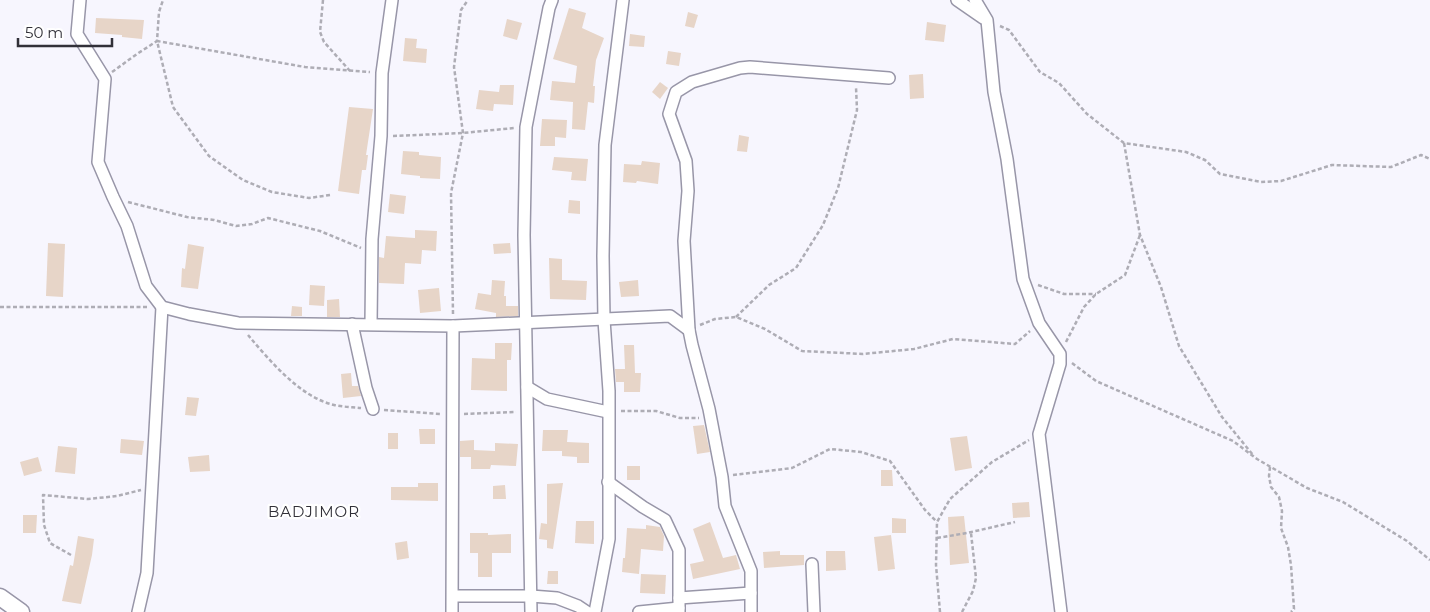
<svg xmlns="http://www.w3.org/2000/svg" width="1430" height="612" font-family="Montserrat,sans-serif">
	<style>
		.building { fill: #e7d5c8 }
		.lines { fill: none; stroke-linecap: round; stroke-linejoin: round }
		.minor-casing { stroke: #9896a8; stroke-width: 14 }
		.secondary-casing { stroke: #9896a8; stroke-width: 19 }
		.path { stroke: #aeadb5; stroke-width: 2.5; stroke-dasharray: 4 2.5; stroke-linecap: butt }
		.minor { stroke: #fff; stroke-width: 11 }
		.secondary { stroke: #fff; stroke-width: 16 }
		.labels { text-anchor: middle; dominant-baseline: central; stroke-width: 4.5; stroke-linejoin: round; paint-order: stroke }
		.quarter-label { font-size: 15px; letter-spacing: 1px; fill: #313038; stroke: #fff }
	</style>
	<rect width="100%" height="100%" fill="#f7f6fe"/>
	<!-- building -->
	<g class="building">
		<path d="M569 8 586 13 582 28 604 38 596 60 593 86H595L594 103 588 102 585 130 572 129 573 102 550 100 552 81 575 83 577 66 553 59Z"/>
		<path d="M688 12 698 15 694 28 685 26Z"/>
		<path d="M96 18 144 20 142 39 122 37V35L95 33Z"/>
		<path d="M507 19 522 23 517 40 503 36Z"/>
		<path d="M927 22 946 25 944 42 925 40Z"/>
		<path d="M630 34 645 36 644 47 629 46Z"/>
		<path d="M405 38 417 39 416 48 427 49 426 63 403 61Z"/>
		<path d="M668 51 681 53 679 66 666 64Z"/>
		<path d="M923 74 924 98 910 99 909 75Z"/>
		<path d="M660 82 668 88 660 99 652 92Z"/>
		<path d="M500 85H514L513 105 494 104 493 111 476 109 479 90 499 92Z"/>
		<path d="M349 107 373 109 366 155H368L366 170H362L359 194 338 191Z"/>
		<path d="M542 119 567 120 566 138 555 137V146H540Z"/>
		<path d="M739 135 749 137 747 152 737 151Z"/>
		<path d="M403 151 419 152V155L441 157 440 179 420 178V176L401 174Z"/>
		<path d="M554 157 588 159 586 181 571 180 572 172 552 170Z"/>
		<path d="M642 161 660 163 658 184 637 181 636 183 623 182 624 164 641 165Z"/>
		<path d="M390 194 406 196 404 214 388 212Z"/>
		<path d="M569 200 580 201V214L568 213Z"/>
		<path d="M415 230 437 231 436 251 422 250 421 264 405 263 404 284 379 283V257L384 258 386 236 415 238Z"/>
		<path d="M48 243 65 244 63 297 46 296Z"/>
		<path d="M510 243 511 253 494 254 493 244Z"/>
		<path d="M188 244 204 247 198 289 181 287 182 268 185 269Z"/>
		<path d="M549 258 562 259V280L587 281 586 300 550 299Z"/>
		<path d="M492 280 505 281 504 296H506V306H518V316L496 317V313L475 309 478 293 491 295Z"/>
		<path d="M638 280 639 296 621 297 619 282Z"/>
		<path d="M310 285 325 286 324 306 309 305Z"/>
		<path d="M439 288 441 311 420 313 418 290Z"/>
		<path d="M339 299 340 317H327V300Z"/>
		<path d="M292 306 302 307V316H291Z"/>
		<path d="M495 343H512L511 360H507V391L471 390 472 358 495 359Z"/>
		<path d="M624 345H634L635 373H641L640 392H624V382H616L615 369H625Z"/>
		<path d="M351 373 352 386H358L361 396 343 398 341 374Z"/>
		<path d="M187 397 199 398 196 416 185 415Z"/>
		<path d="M704 425 710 452 697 454 693 426Z"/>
		<path d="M419 429H435V444H420Z"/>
		<path d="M543 430H568L567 442 589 443V463H577V457L562 456V451H542Z"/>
		<rect x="388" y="433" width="10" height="16"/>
		<path d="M967 436 972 468 955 471 950 438Z"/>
		<path d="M121 439 144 441 142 455 120 453Z"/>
		<path d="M474 440V450L495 451V443L518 444 516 466 491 465 490 469H471V457H460V441Z"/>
		<path d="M58 446 77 448 75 474 55 472Z"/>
		<path d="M209 455 210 471 190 472 188 457Z"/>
		<path d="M38 457 42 471 24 476 20 462Z"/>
		<rect x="627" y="466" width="13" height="14"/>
		<path d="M881 470H892L893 486H881Z"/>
		<path d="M418 483H438V501L391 500V487H418Z"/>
		<path d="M563 483 553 549 547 548V540L539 539 541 523 547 524V484Z"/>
		<path d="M505 485 506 499H493V486Z"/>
		<path d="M1029 502 1030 517 1013 518 1012 503Z"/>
		<path d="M23 515H37L36 533H23Z"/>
		<path d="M964 516 969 563 950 565 948 517Z"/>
		<path d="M892 518 906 519V533H892Z"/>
		<path d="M576 521H594V544L575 543Z"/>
		<path d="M710 522 723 558 736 555 740 569 693 579 690 564 704 561 693 529Z"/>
		<path d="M646 525 660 527 664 536 663 551 641 549 639 574 622 572 623 558H625L627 528 646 529Z"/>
		<path d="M470 533H488V535L511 534V553H492V577H478V553H470Z"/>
		<path d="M891 535 895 569 878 571 874 537Z"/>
		<path d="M78 536 94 539 92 555 81 604 62 601 70 565 73 566Z"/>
		<path d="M407 541 409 558 397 560 395 543Z"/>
		<path d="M780 551V555H804V565L764 568 763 552Z"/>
		<path d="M826 551H845L846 570 826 571Z"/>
		<path d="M548 571H558V584H547Z"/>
		<path d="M641 574 666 575 665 594 640 593Z"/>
	</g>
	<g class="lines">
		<defs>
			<g id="minor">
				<path d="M80 0 77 34 105 79 98 162 113 197 127 226 146 286 162 307 189 314 238 323 453 326 670 316 689 330"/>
				<path d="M957 0 983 18"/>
				<path d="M975 0 987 20 994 92 1007 159 1023 279 1039 323 1060 354V364L1039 434 1061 612"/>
				<path d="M352 324 366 388 373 409"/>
				<path d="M371 324 372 239 381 136 382 73 392 0"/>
				<path d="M527 387 547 399 608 412"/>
				<path d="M608 482 643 507 665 520 679 550V612"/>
				<path d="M812 564 814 612"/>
				<path d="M453 596H531L557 598 578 606 587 612"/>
				<path d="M679 598 751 593"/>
				<path d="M138 612 147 573 162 307"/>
				<path d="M452 612 453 326"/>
				<path d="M531 612 524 235 526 127 549 8 552 0"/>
				<path d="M595 612 609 539V391L604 320 603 256 605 145 623 0"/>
				<path d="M639 612 679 608"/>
				<path d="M751 612V571L725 506 722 477 709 409 692 345 689 330 684 241 688 191 686 161 669 114 676 92 692 82 740 68 750 67 889 78"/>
			</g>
			<path id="secondary" d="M0 597 21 612"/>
		</defs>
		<!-- minor casing -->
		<use href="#minor" class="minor-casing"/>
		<!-- secondary casing -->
		<use href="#secondary" class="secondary-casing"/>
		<!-- path -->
		<g class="path">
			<path d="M323 0 320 32 324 42 350 71"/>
			<path d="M1000 26 1009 30 1040 72 1059 83 1087 114 1124 143 1186 152 1205 160 1220 174 1261 182 1281 181 1332 165 1391 167 1421 155 1430 159"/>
			<path d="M112 72 137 54 157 41 159 12 163 0"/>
			<path d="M393 136 463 133 514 128"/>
			<path d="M1124 143 1140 235 1161 287 1179 346 1222 417 1253 455"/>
			<path d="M330 195 309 198 272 192 243 180 209 156 173 107 157 41 305 67 370 72"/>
			<path d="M128 202 187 217 214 220 236 226 252 224 268 218 320 231 361 248"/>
			<path d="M1038 285 1064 294H1096"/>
			<path d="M0 307H148"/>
			<path d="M453 314 451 193 463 133 454 67 461 10 468 0"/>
			<path d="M736 317 769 285 796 268 823 225 838 188 857 110 856 87"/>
			<path d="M700 325 715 319 736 317 765 329 802 351 863 354 914 349 953 339 1015 344 1030 331"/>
			<path d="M248 335C270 361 300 397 334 405 343 407 352 407 361 408"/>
			<path d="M1066 342 1084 307 1096 294 1125 275 1140 235"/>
			<path d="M1072 363 1096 381 1233 441 1257 459 1307 488 1343 502 1407 541 1430 560"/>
			<path d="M384 410 441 414"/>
			<path d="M621 411H656L680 418H699"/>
			<path d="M464 414 516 412"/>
			<path d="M1270 467 1269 476 1271 487 1279 497 1282 511 1281 528 1288 547 1291 565 1294 609 1291 612"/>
			<path d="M733 475 792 468 830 449 861 452 890 461 925 510 937 522"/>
			<path d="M937 538 967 533 1015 522"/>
			<path d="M71 555 50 543 44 525 43 495 88 499 117 496 141 490"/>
			<path d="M940 612 936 565 937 522 950 499 992 462 1029 440"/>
			<path d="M962 612 973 591 976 578 971 533"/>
		</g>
		<!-- minor -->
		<use href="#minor" class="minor"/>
		<!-- secondary -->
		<use href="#secondary" class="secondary"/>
	</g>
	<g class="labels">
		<!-- quarter labels -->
		<g class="quarter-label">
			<text x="314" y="511">BADJIMOR</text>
		</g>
	</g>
	<!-- scale -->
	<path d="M18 38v8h94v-8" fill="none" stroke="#313038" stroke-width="2.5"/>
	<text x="25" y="38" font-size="15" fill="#313038" stroke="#ffffff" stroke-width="4" paint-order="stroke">50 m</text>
</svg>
